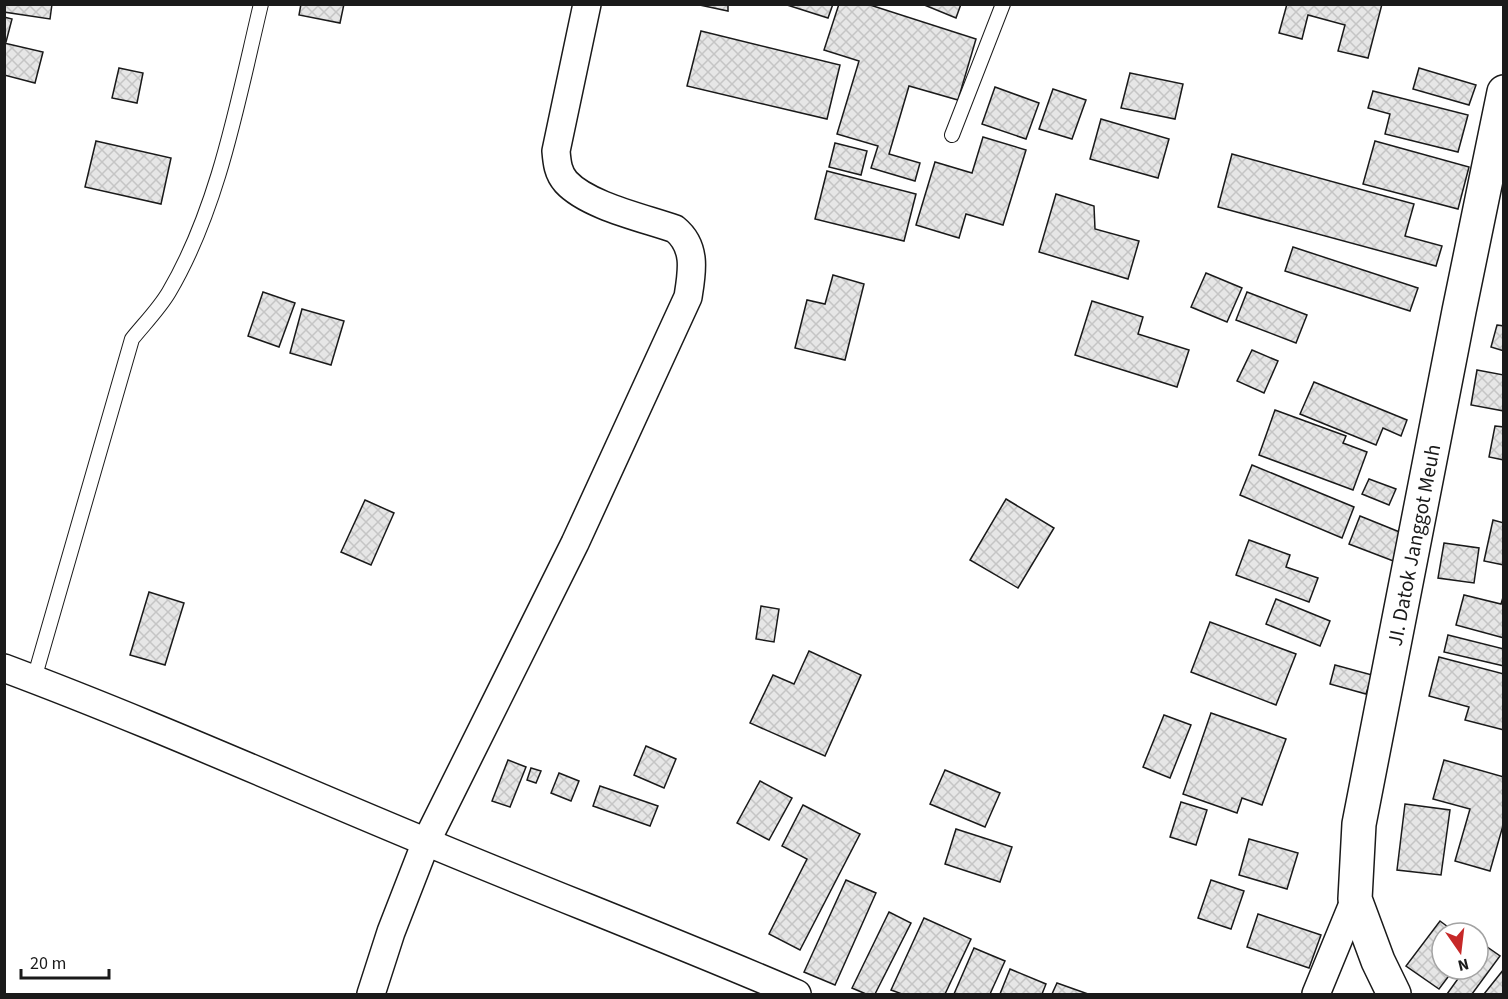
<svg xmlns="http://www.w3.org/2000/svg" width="1508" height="999" font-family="'Source Sans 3',sans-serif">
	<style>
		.building { fill: url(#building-cross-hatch); stroke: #1a1a1a; stroke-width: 1.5 }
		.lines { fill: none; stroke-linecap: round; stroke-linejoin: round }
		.service-casing { stroke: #1a1a1a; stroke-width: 16 }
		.minor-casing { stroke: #1a1a1a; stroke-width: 30 }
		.tertiary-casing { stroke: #1a1a1a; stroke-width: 36 }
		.service { stroke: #fff; stroke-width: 14 }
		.minor { stroke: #fff; stroke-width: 27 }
		.tertiary { stroke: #fff; stroke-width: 33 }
		.labels { text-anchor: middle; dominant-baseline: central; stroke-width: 4.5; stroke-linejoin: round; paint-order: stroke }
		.street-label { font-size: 21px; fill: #1a1a1a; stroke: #fff }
	</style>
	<defs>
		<pattern id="building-cross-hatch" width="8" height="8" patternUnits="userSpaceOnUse" patternTransform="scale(1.5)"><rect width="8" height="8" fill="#e6e6e6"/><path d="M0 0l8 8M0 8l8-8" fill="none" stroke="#c5c5c5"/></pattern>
	</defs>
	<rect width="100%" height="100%" fill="#fff"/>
	<!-- building -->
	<g class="building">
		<path d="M4 4H52L50 19 4 12Z"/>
		<path d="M301 4H344L340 23 299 15Z"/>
		<path d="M695 4H728V11Z"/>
		<path d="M784 4H833L828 18Z"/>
		<path d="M839 4H867L976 39 958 100 909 86 889 154 920 163 915 181 871 168 878 146 837 134 859 61 824 50Z"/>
		<path d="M922 4H961L956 18Z"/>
		<path d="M1287 4H1382L1368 58 1338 51 1345 25 1308 15 1302 39 1279 33Z"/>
		<path d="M4 17 12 19 6 42H4Z"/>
		<path d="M701 31 840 65 827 119 687 86Z"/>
		<path d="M4 43 43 52 35 83 4 75Z"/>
		<path d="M119 68 143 73 137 103 112 98Z"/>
		<path d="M1419 68 1476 85 1469 105 1413 89Z"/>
		<path d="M1130 73 1183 84 1175 119 1121 108Z"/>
		<path d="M995 87 1039 103 1026 139 982 124Z"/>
		<path d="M1053 89 1086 100 1072 139 1039 129Z"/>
		<path d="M1373 91 1468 115 1458 152 1385 134 1390 114 1368 108Z"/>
		<path d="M1101 119 1169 139 1158 178 1090 159Z"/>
		<path d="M983 137 1026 150 1003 225 966 214 959 238 916 225 935 162 972 173Z"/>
		<path d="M96 141 171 158 161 204 85 187Z"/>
		<path d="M1375 141 1469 167 1458 209 1363 184Z"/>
		<path d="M835 143 867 151 861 175 829 167Z"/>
		<path d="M1232 154 1414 204 1405 236 1442 246 1436 266 1218 207Z"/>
		<path d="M827 171 916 194 904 241 815 219Z"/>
		<path d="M1056 194 1094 206 1095 229 1139 241 1128 279 1039 252Z"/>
		<path d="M1293 247 1418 288 1410 311 1285 271Z"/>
		<path d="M1206 273 1242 288 1227 322 1191 307Z"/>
		<path d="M833 275 864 284 845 360 795 348 807 300 825 304Z"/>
		<path d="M263 292 295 303 279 347 248 336Z"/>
		<path d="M1247 292 1307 315 1296 343 1236 320Z"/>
		<path d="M1092 301 1143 317 1138 334 1189 350 1177 387 1075 355Z"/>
		<path d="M302 309 344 321 331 365 290 353Z"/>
		<path d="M1497 325 1504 326V351L1491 347Z"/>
		<path d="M1252 350 1278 361 1264 393 1237 381Z"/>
		<path d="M1477 370 1504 375V411L1471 405Z"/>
		<path d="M1314 382 1407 420 1401 436 1383 428 1376 445 1300 414Z"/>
		<path d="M1275 410 1346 436 1343 443 1367 452 1353 490 1259 455Z"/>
		<path d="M1495 426 1504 427V460L1489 457Z"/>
		<path d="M1252 465 1354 507 1342 538 1240 495Z"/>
		<path d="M1369 479 1396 489 1389 505 1362 494Z"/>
		<path d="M1006 499 1054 528 1018 588 970 560Z"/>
		<path d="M365 500 394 513 371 565 341 552Z"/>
		<path d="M1360 516 1407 535 1396 562 1349 544Z"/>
		<path d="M1493 520 1504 523V565L1484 561Z"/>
		<path d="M1249 540 1290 555 1286 567 1318 578 1309 602 1236 575Z"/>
		<path d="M1444 543 1479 548 1474 583 1438 578Z"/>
		<path d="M149 592 184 603 165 665 130 655Z"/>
		<path d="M1504 594V638L1456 625 1464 595 1501 604Z"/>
		<path d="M1276 599 1330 621 1320 646 1266 624Z"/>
		<path d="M761 606 779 609 774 642 756 639Z"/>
		<path d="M1210 622 1296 654 1276 705 1191 672Z"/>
		<path d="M1448 635 1504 649V666L1444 652Z"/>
		<path d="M809 651 861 675 825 756 750 723 773 675 794 684Z"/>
		<path d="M1439 657 1504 674V730L1465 720 1469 707 1429 696Z"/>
		<path d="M1335 665 1372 675 1366 694 1330 684Z"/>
		<path d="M1211 713 1286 739 1262 805 1242 798 1237 813 1183 794Z"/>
		<path d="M1164 715 1191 725 1170 778 1143 767Z"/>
		<path d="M646 746 676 759 664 788 634 775Z"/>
		<path d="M508 760 526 767 510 807 492 801Z"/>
		<path d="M1444 760 1504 777V822L1490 871 1455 861 1470 809 1433 799Z"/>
		<path d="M531 768 541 771 536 783 527 780Z"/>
		<path d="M945 770 1000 793 985 827 930 804Z"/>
		<path d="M559 773 579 781 571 801 551 793Z"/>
		<path d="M760 781 792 798 769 840 737 823Z"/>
		<path d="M600 786 658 806 650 826 593 806Z"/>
		<path d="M1181 802 1207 810 1196 845 1170 837Z"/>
		<path d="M1405 804 1450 810 1441 875 1397 870Z"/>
		<path d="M803 805 860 834 800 950 769 934 807 859 782 846Z"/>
		<path d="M956 829 1012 847 1000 882 945 864Z"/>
		<path d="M1249 839 1298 853 1287 889 1239 875Z"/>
		<path d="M846 880 876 893 835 985 804 972Z"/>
		<path d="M1211 880 1244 891 1231 929 1198 918Z"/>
		<path d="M889 912 911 923 875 994H866L852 988Z"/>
		<path d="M1258 914 1321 935 1309 968 1247 947Z"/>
		<path d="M924 918 971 939 945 994H902L891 990Z"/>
		<path d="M1440 921 1456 933H1442V969H1454L1439 989 1406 966Z"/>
		<path d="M1483 944 1500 956 1472 994H1447L1465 969H1478V951Z"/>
		<path d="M974 948 1005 961 990 994H954Z"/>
		<path d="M1010 969 1046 984 1042 994H1000Z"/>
		<path d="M1504 969V994H1484Z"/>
		<path d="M1057 983 1088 994H1052Z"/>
	</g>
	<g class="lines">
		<defs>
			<g id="service">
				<path d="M952 135 1003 4"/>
				<path d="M34 679 132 339C144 324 159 309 169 292 219 207 238 100 261 4"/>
			</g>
			<g id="minor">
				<path d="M4 668C146 721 284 783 424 841 548 893 674 941 797 994"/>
				<path d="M371 994 391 932 426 842 575 543 688 297C692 272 697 247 675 229 644 218 588 206 566 182 558 173 557 163 556 151L587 4"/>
				<path d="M1316 994 1355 899"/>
			</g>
			<path id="tertiary" d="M1394 994 1378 961 1355 899 1359 824 1459 311 1504 92"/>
		</defs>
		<!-- service casing -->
		<use href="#service" class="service-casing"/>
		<!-- minor casing -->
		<use href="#minor" class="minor-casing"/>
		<!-- tertiary casing -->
		<use href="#tertiary" class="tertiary-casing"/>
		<!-- service -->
		<use href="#service" class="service"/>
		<!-- minor -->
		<use href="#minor" class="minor"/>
		<!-- tertiary -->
		<use href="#tertiary" class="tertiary"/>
	</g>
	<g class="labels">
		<!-- street labels -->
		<g class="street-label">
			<text transform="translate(1414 545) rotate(-79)">JI. Datok Janggot Meuh</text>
		</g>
	</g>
	<!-- border -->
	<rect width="1508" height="999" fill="none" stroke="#1a1a1a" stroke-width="12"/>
	<!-- north arrow -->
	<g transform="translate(1460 951) rotate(166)"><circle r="28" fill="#ffffff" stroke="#a3a3a3" stroke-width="1.5"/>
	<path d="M0-4.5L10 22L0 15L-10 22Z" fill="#c62828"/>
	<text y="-9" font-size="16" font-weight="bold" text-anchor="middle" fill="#1a1a1a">N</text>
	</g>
	<!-- scale -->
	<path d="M21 969v9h88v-9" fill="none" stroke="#1a1a1a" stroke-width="3"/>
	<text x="30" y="969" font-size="18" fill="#1a1a1a" stroke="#ffffff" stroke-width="4.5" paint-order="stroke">20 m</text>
</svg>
